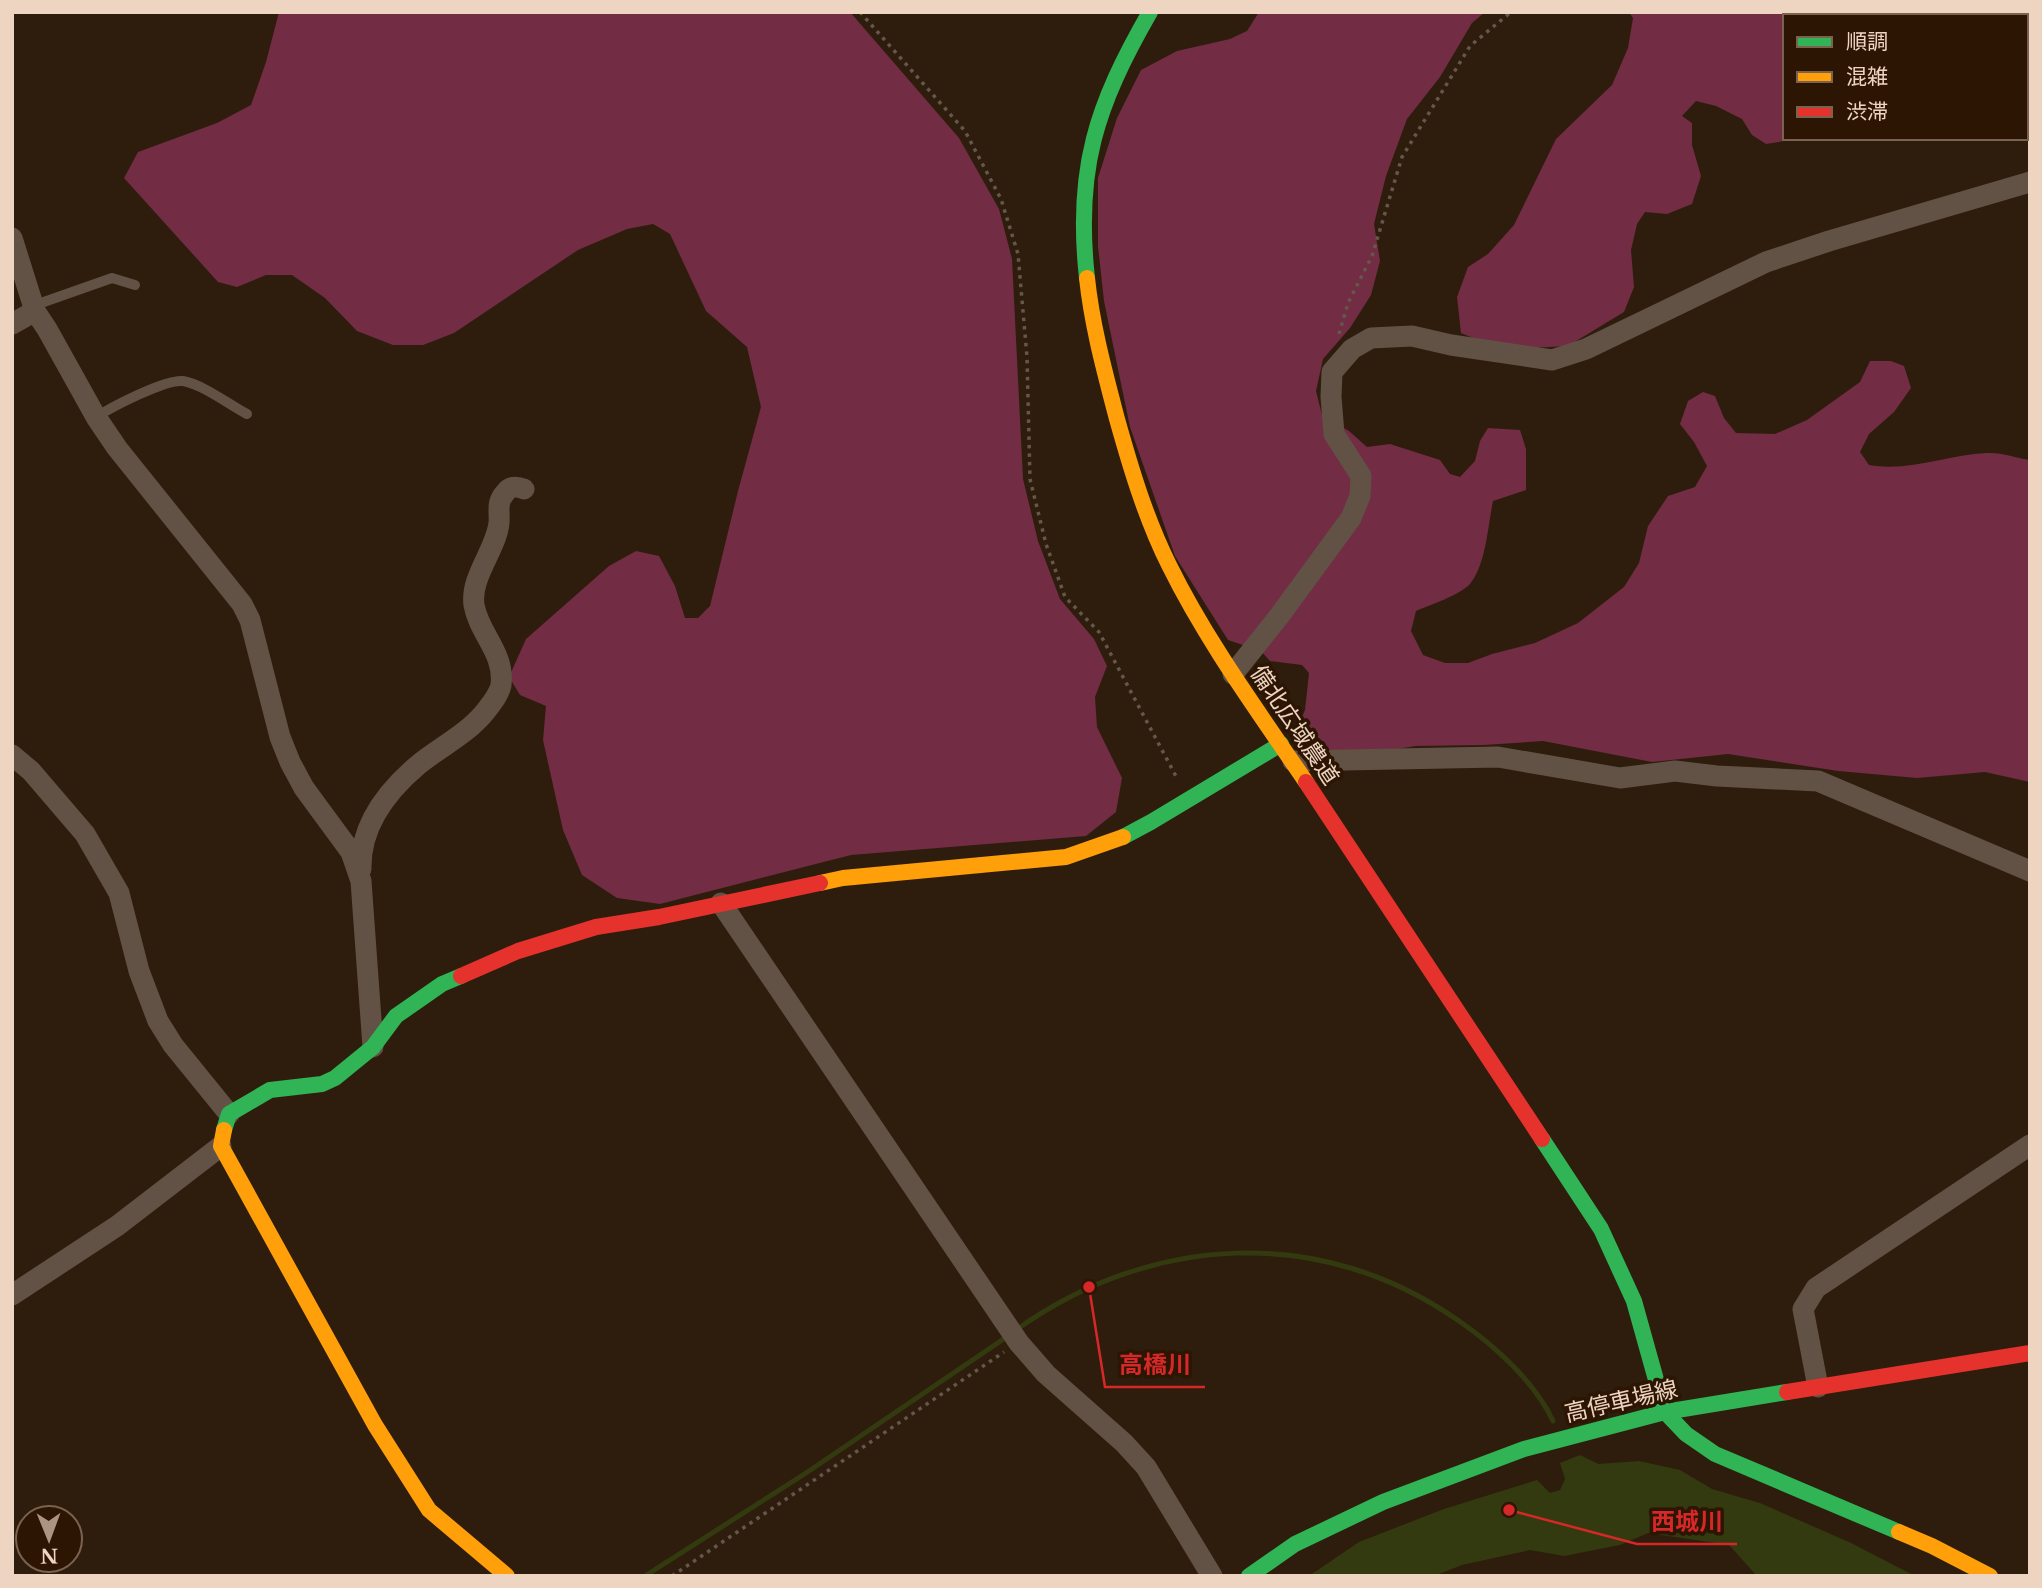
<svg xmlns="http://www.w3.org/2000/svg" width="2042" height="1588" font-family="'Libre Baskerville','Noto Sans JP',serif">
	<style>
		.forest { fill: #722c43 }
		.water { fill: #333a0f }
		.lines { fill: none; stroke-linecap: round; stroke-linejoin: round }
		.stream { stroke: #333a0f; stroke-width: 5 }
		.path { stroke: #64574b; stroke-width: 3.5; stroke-dasharray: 3.5 5; stroke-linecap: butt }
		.lane { stroke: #625245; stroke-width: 10 }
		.street { stroke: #625245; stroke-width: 21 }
		.fast { stroke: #30b455; stroke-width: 16 }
		.slow { stroke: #ff9f0a; stroke-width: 16 }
		.jam { stroke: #e5322d; stroke-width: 16 }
		.labels { text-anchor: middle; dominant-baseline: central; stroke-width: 7; stroke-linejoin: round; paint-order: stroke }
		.street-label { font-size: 23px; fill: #eed5c1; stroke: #2c1603 }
		.leader { fill: none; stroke: #d62828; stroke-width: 2.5 }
		.callout-dot { fill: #d62828; stroke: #2c1603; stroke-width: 2.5 }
		.callout-label { font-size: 24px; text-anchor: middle; font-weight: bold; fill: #d62828; stroke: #2c1603; stroke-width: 7; stroke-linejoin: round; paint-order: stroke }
	</style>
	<rect width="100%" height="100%" fill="#2e1d0d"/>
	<!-- forest -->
	<g class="forest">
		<path d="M279 12H850L959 138 999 209 1012 259 1023 479 1038 541 1060 599 1094 639 1107 666 1095 697 1097 727 1122 778 1116 812 1086 836 851 855 660 904 617 898 582 875 563 830 543 740 546 706 520 695 509 677 526 639 609 566 636 551 659 556 675 586 685 618H698L710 606 738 491 761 407 747 347 706 311 670 234 653 224 627 229 578 250 454 333 423 345H393L357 331 325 298 292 275H266L237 287 218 282 124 178 138 152 217 123 251 105 266 62Z"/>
		<path d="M1259 12H1485L1472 23 1440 77 1407 119 1386 176 1374 224 1380 261 1371 295 1350 328 1323 359 1316 391 1322 415 1349 431 1367 447 1390 444 1440 460 1450 474 1460 477 1475 461 1480 441 1488 428 1520 430 1526 449V490L1493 501C1488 525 1486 565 1470 584 1460 595 1430 605 1416 611L1411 631 1423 655 1445 663H1468L1492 654 1535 643 1578 623 1624 587 1639 563 1648 526 1668 496 1695 487 1707 466 1694 442 1680 424 1688 401 1703 392 1715 396 1724 418 1736 433 1775 434 1807 420 1860 382 1870 361H1891L1904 366 1911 388 1894 412 1869 434 1860 452 1869 465C1910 472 1946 455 1987 453 2001 452 2016 458 2030 460V782L1985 772 1917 778 1838 771 1728 754 1652 762 1543 741 1484 745 1416 746 1365 754 1324 753 1303 743 1295 733 1305 710 1309 673 1302 665 1270 661 1261 651 1228 640 1175 556 1130 427 1104 301 1098 246V178L1117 118 1141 70 1177 51 1230 39 1247 31Z"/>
		<path d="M1629 12H2030V55L2026 58V16H1785V138H1802L1766 144 1752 135 1742 119 1716 106 1696 101 1682 116 1692 123V145L1701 176 1692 204 1667 214 1645 212 1637 224 1631 250 1634 287 1624 312 1568 346 1530 348 1490 345 1461 333 1457 297 1468 267 1488 254 1514 225 1556 139 1612 85 1628 48 1633 18Z"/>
	</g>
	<!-- water -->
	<path class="water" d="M1580 1455 1598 1464 1639 1461 1680 1470 1712 1489 1760 1503 1851 1543 1915 1576H1757L1729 1545 1648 1533 1620 1545 1564 1556 1530 1550 1462 1565 1434 1576H1309L1359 1542 1444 1509 1537 1480 1550 1493 1560 1490 1565 1479 1560 1463Z"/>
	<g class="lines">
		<!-- stream -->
		<g class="stream">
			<path d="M1016 1330C1151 1234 1321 1224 1459 1321 1494 1345 1535 1382 1553 1421"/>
			<path d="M645 1576 806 1473 1008 1336"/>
		</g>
		<!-- path -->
		<g class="path">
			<path d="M860 12 965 131 1001 199 1018 254 1027 357 1030 479 1046 544 1065 597 1099 632 1178 780"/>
			<path d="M1339 334 1348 303 1372 256 1402 157 1470 46 1511 12"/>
			<path d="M672 1576 1004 1352"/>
		</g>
		<!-- lane -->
		<g class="lane">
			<path d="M35 311 41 303 112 278 135 285"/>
			<path d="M96 417C112 407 165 379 183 381 202 384 230 405 247 414"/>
		</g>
		<!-- street -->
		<g class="street">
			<path d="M12 238 35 311 47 329 96 417 117 448 242 604 250 620 280 737 290 762 304 788 351 852 361 881 373 1047"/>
			<path d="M12 324 35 311"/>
			<path d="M1233 674 1280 615 1351 518 1360 496 1361 476 1334 434 1331 397 1332 372 1352 349 1371 338 1412 336 1451 345 1552 360 1586 349 1766 262 1829 241 2030 182"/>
			<path d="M12 755 31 771 85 834 119 893 139 971 158 1021 173 1045 229 1114"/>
			<path d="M1293 761 1498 757 1620 778 1675 771 1717 776 1818 781 2030 871"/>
			<path d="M361 869C360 827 386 792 418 765 440 747 466 735 485 712 491 704 499 695 501 685 505 653 479 634 474 605 470 577 496 550 499 523 500 511 496 503 505 493 510 486 516 486 524 489"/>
			<path d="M721 903 1019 1343 1046 1374 1124 1443 1146 1467 1212 1576"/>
			<path d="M12 1295 117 1226 221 1146"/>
			<path d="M1818 1387 1803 1309 1816 1288 2030 1145"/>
		</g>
		<!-- fast -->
		<g class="fast">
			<path d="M1087 278C1075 169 1096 106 1150 12"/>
			<path d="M1123 837 1151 822 1281 744"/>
			<path d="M224 1130 229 1114 270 1090 322 1084 335 1078 373 1047 396 1016 442 984 461 976"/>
			<path d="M1542 1139 1601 1229 1634 1301 1665 1412 1686 1434 1715 1454 1899 1532"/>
			<path d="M1249 1576 1295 1544 1383 1502 1524 1449 1665 1412 1787 1392"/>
		</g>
		<!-- slow -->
		<g class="slow">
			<path d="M1087 278C1092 326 1105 373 1117 419 1131 469 1146 519 1169 565 1207 642 1258 711 1306 782"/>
			<path d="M820 883 843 878 1066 857 1123 837"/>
			<path d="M224 1130 221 1146 375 1425 429 1510 507 1576"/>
			<path d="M1899 1532 1932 1546 1990 1576"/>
		</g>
		<!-- jam -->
		<g class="jam">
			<path d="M1306 782 1542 1139"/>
			<path d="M461 976 518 951 596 927 659 917 820 883"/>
			<path d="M1787 1392 2030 1353"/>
		</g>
	</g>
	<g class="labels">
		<!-- street labels -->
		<g class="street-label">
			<text transform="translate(1295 725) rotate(56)">備北広域農道</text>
			<text transform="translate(1621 1401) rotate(-13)">高停車場線</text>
		</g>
	</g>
	<!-- callouts -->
	<path class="leader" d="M1089 1287L1105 1387H1205M1509 1510L1637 1544H1737"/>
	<g class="callout-dot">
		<circle cx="1089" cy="1287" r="7"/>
		<circle cx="1509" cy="1510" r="7"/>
	</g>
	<g class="callout-label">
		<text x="1155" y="1373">高橋川</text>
		<text x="1687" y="1530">西城川</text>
	</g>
	<!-- border -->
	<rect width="2042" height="1588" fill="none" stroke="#eed5c1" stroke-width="28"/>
	<!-- legend -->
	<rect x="1783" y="14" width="245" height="126" fill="#2c1603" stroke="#7a624f" stroke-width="2"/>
	<rect x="1797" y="37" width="35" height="10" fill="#30b455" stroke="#7a624f" stroke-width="2"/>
	<text x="1846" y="49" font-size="21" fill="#eed5c1">順調</text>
	<rect x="1797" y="72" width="35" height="10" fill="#ff9f0a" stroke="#7a624f" stroke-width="2"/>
	<text x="1846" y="84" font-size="21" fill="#eed5c1">混雑</text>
	<rect x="1797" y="107" width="35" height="10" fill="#e5322d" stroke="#7a624f" stroke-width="2"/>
	<text x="1846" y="119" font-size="21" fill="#eed5c1">渋滞</text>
	<!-- north arrow -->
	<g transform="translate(49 1539) rotate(179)"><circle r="33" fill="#2c1603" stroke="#7a624f" stroke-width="2"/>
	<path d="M0-5L12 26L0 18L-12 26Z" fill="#ab9582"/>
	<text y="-10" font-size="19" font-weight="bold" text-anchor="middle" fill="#eed5c1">N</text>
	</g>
</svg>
